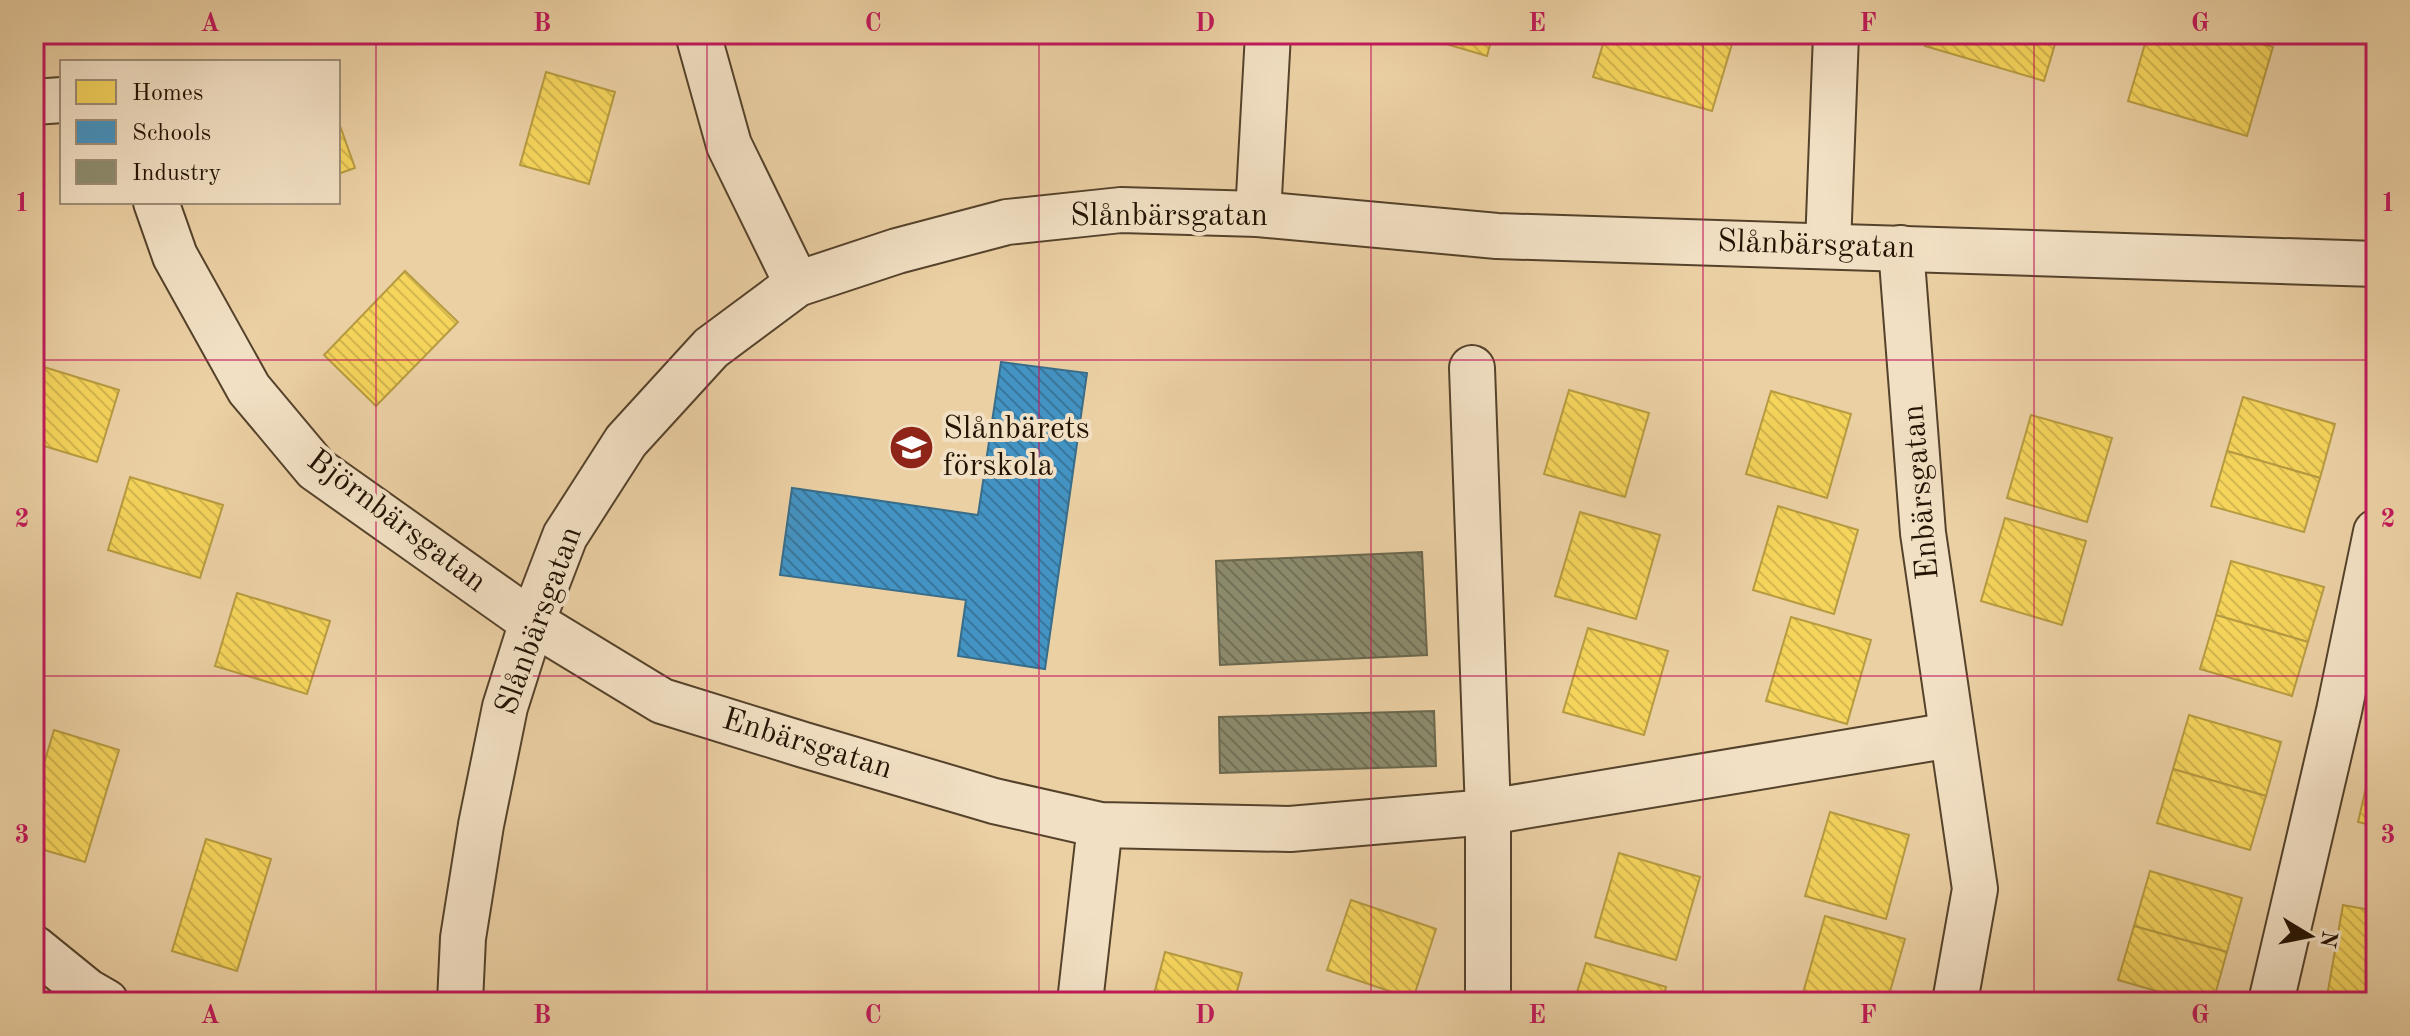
<svg xmlns="http://www.w3.org/2000/svg" width="2410" height="1036" font-family="'Old Standard TT',serif">
	<style>
		.homes { fill: url(#homes-back-hatch); stroke: #b79b41; stroke-width: 2 }
		.schools { fill: url(#schools-back-hatch); stroke: #396d89; stroke-width: 2 }
		.industry { fill: url(#industry-back-hatch); stroke: #6c684e; stroke-width: 2 }
		.lines { fill: none; stroke-linecap: round; stroke-linejoin: round }
		.street-casing { stroke: #55422b; stroke-width: 48 }
		.street { stroke: #f2e0c4; stroke-width: 44 }
		.grid { fill: none; stroke: #c2185b; stroke-width: 2; stroke-opacity: 0.55 }
		.labels { text-anchor: middle; dominant-baseline: central; stroke-width: 8; stroke-linejoin: round; paint-order: stroke }
		.street-label { font-size: 32px; fill: #231303; stroke: #f2e0c4 }
		.poi-label { font-size: 32px; fill: #231303; stroke: #f2e0c4; text-anchor: start }
		.neatline { fill: none; stroke: #c2185b; stroke-width: 3 }
		.grid-label { font-size: 26px; text-anchor: middle; font-weight: bold; fill: #c2185b }
	</style>
	<defs>
		<pattern id="homes-back-hatch" width="6" height="6" patternUnits="userSpaceOnUse" patternTransform="scale(2)"><rect width="6" height="6" fill="#f6d55c"/><path d="M-1 5l2 2M0 0l6 6M5-1l2 2" fill="none" stroke="#d3b64e"/></pattern>
		<pattern id="schools-back-hatch" width="6" height="6" patternUnits="userSpaceOnUse" patternTransform="scale(2)"><rect width="6" height="6" fill="#4393c3"/><path d="M-1 5l2 2M0 0l6 6M5-1l2 2" fill="none" stroke="#38779c"/></pattern>
		<pattern id="industry-back-hatch" width="6" height="6" patternUnits="userSpaceOnUse" patternTransform="scale(2)"><rect width="6" height="6" fill="#8c8c6e"/><path d="M-1 5l2 2M0 0l6 6M5-1l2 2" fill="none" stroke="#727158"/></pattern>
	</defs>
	<rect width="100%" height="100%" fill="#ebd0a4"/>
	<filter id="stains"><feTurbulence type="fractalNoise" baseFrequency=".0025" numOctaves="4"/><feColorMatrix values="0 0 0 0 .2 0 0 0 0 .09 0 0 0 0 .02 0 0 0 .5 -.17"/></filter>
	<radialGradient id="worn" r=".72"><stop offset=".6" stop-color="#630" stop-opacity="0"/><stop offset="1" stop-color="#630" stop-opacity=".3"/></radialGradient>
	<!-- homes -->
	<g class="homes">
		<path d="M1412 34H1493L1487 56Z"/>
		<path d="M1606 34H1735L1712 111 1593 77Z"/>
		<path d="M1928 34H2058L2044 81 1925 46Z"/>
		<path d="M2148 34H2227L2273 47 2247 136 2128 101Z"/>
		<path d="M546 72 615 92 589 184 520 165Z"/>
		<path d="M338 120 355 168 338 174Z"/>
		<path d="M405 271 458 322 376 406 324 355Z"/>
		<path d="M34 364 119 390 97 462 34 443Z"/>
		<path d="M1569 390 1649 413 1625 497 1544 474Z"/>
		<path d="M1771 391 1851 414 1827 498 1746 474Z"/>
		<path d="M2243 397 2335 424 2320 478 2227 451Z"/>
		<path d="M2031 415 2112 438 2087 522 2007 498Z"/>
		<path d="M2227 451 2320 478 2304 532 2211 506Z"/>
		<path d="M130 477 223 505 200 578 108 550Z"/>
		<path d="M1778 506 1858 530 1834 614 1753 590Z"/>
		<path d="M1580 512 1660 535 1636 619 1555 596Z"/>
		<path d="M2005 518 2086 541 2062 625 1981 601Z"/>
		<path d="M2231 561 2324 587 2308 642 2216 615Z"/>
		<path d="M237 593 330 621 307 694 215 666Z"/>
		<path d="M2216 615 2308 642 2292 696 2200 669Z"/>
		<path d="M1791 617 1871 640 1847 724 1766 701Z"/>
		<path d="M1588 628 1668 651 1644 735 1563 712Z"/>
		<path d="M2189 715 2281 742 2266 796 2173 769Z"/>
		<path d="M54 730 119 750 85 862 34 847V797Z"/>
		<path d="M2376 745V826L2358 822Z"/>
		<path d="M2173 769 2266 796 2250 850 2157 823Z"/>
		<path d="M1830 812 1909 835 1886 919 1805 896Z"/>
		<path d="M206 839 271 859 237 971 172 951Z"/>
		<path d="M1619 853 1700 877 1676 960 1595 937Z"/>
		<path d="M2150 871 2242 898 2227 952 2134 926Z"/>
		<path d="M1351 900 1436 929 1413 999 1327 970Z"/>
		<path d="M2343 905 2376 911V1002H2326Z"/>
		<path d="M1825 916 1905 939 1887 1002H1809L1801 1000Z"/>
		<path d="M2134 926 2227 952 2213 1002H2195L2118 980Z"/>
		<path d="M1165 952 1242 973 1234 1002H1152Z"/>
		<path d="M1586 963 1666 987 1662 1002H1574Z"/>
	</g>
	<!-- schools -->
	<path class="schools" d="M1001 362 1087 373 1045 669 958 656 966 600 780 575 792 488 978 515Z"/>
	<!-- industry -->
	<g class="industry">
		<path d="M1422 552 1427 655 1220 665 1216 561Z"/>
		<path d="M1434 711 1436 766 1220 773 1219 717Z"/>
	</g>
	<g class="lines">
		<defs>
			<g id="street">
				<path d="M698 34 729 145 797 284"/>
				<path d="M34 102 62 100"/>
				<path d="M156 202 175 256 249 389 316 469 532 622 662 701 804 745 994 801 1100 825 1290 829 1488 812 1951 735"/>
				<path d="M1258 214 1268 34"/>
				<path d="M1828 246 1836 34"/>
				<path d="M1901 248 1923 533 1975 889 1955 1002"/>
				<path d="M1472 368 1488 812V1002"/>
				<path d="M34 948 87 991 106 1002"/>
				<path d="M460 1002 463 938 481 825 505 707 532 622 565 536 626 441 711 348 797 284 897 251 1007 222 1121 210 1258 214 1497 236 2376 264"/>
				<path d="M1080 1002 1100 825"/>
				<path d="M2271 1002 2339 711 2376 532"/>
			</g>
		</defs>
		<!-- street casing -->
		<use href="#street" class="street-casing"/>
		<!-- street -->
		<use href="#street" class="street"/>
	</g>
	<!-- grid -->
	<path class="grid" d="M376 34V1002M707 34V1002M1039 34V1002M1371 34V1002M1703 34V1002M2034 34V1002M34 360H2376M34 676H2376"/>
	<!-- icons -->
	<defs>
		<symbol id="school-disc" viewBox="-11 -11 22 22"><circle r="9.5" fill="#8f2418" stroke="#f2e0c4"/><path d="M0-5L7-2L0 1L-7-2ZM-4 1L0 2.5L4 1V4Q0 6-4 4Z" fill="#fff"/></symbol>
	</defs>
	<g fill-rule="evenodd">
		<use href="#school-disc" x="886" y="422" width="51" height="51"/>
	</g>
	<g class="labels">
		<!-- street labels -->
		<g class="street-label">
			<text x="1169" y="217">Slånbärsgatan</text>
			<text transform="translate(1816 246) rotate(2)">Slånbärsgatan</text>
			<text transform="translate(1922 492) rotate(-95)">Enbärsgatan</text>
			<text transform="translate(396 522) rotate(37)">Björnbärsgatan</text>
			<text transform="translate(540 621) rotate(-70)">Slånbärsgatan</text>
			<text transform="translate(807 745) rotate(17)">Enbärsgatan</text>
		</g>
		<!-- poi labels -->
		<g class="poi-label">
			<text x="943" y="430">Slånbärets<tspan x="943" dy="37">förskola</tspan></text>
		</g>
	</g>
	<!-- margin -->
	<rect width="2410" height="1036" fill="none" stroke="#ebd0a4" stroke-width="88"/>
	<!-- legend -->
	<rect x="60" y="60" width="280" height="144" fill="#f2e0c4" stroke="#9f8e77" stroke-width="2"/>
	<rect x="76" y="80" width="40" height="24" fill="#f6d55c" stroke="#9f8e77" stroke-width="2"/>
	<text x="132" y="100" font-size="24" fill="#231303">Homes</text>
	<rect x="76" y="120" width="40" height="24" fill="#4393c3" stroke="#9f8e77" stroke-width="2"/>
	<text x="132" y="140" font-size="24" fill="#231303">Schools</text>
	<rect x="76" y="160" width="40" height="24" fill="#8c8c6e" stroke="#9f8e77" stroke-width="2"/>
	<text x="132" y="180" font-size="24" fill="#231303">Industry</text>
	<!-- north arrow -->
	<g transform="translate(2310 936) rotate(100)" stroke="#f2e0c4" stroke-width="6" paint-order="stroke">
	<path d="M0-6L14 30L0 20L-14 30Z" fill="#231303"/>
	<text y="-12" font-size="22" font-weight="bold" text-anchor="middle" fill="#231303">N</text>
	</g>
	<rect x="44" y="44" width="2322" height="948" class="neatline"/>
	<g class="grid-label">
		<text x="210" y="31">A</text>
		<text x="542" y="31">B</text>
		<text x="873" y="31">C</text>
		<text x="1205" y="31">D</text>
		<text x="1537" y="31">E</text>
		<text x="1868" y="31">F</text>
		<text x="2200" y="31">G</text>
		<text x="22" y="211">1</text>
		<text x="2388" y="211">1</text>
		<text x="22" y="527">2</text>
		<text x="2388" y="527">2</text>
		<text x="22" y="843">3</text>
		<text x="2388" y="843">3</text>
		<text x="210" y="1023">A</text>
		<text x="542" y="1023">B</text>
		<text x="873" y="1023">C</text>
		<text x="1205" y="1023">D</text>
		<text x="1537" y="1023">E</text>
		<text x="1868" y="1023">F</text>
		<text x="2200" y="1023">G</text>
	</g>
	<rect width="100%" height="100%" filter="url(#stains)"/>
	<rect width="100%" height="100%" fill="url(#worn)"/>
</svg>
